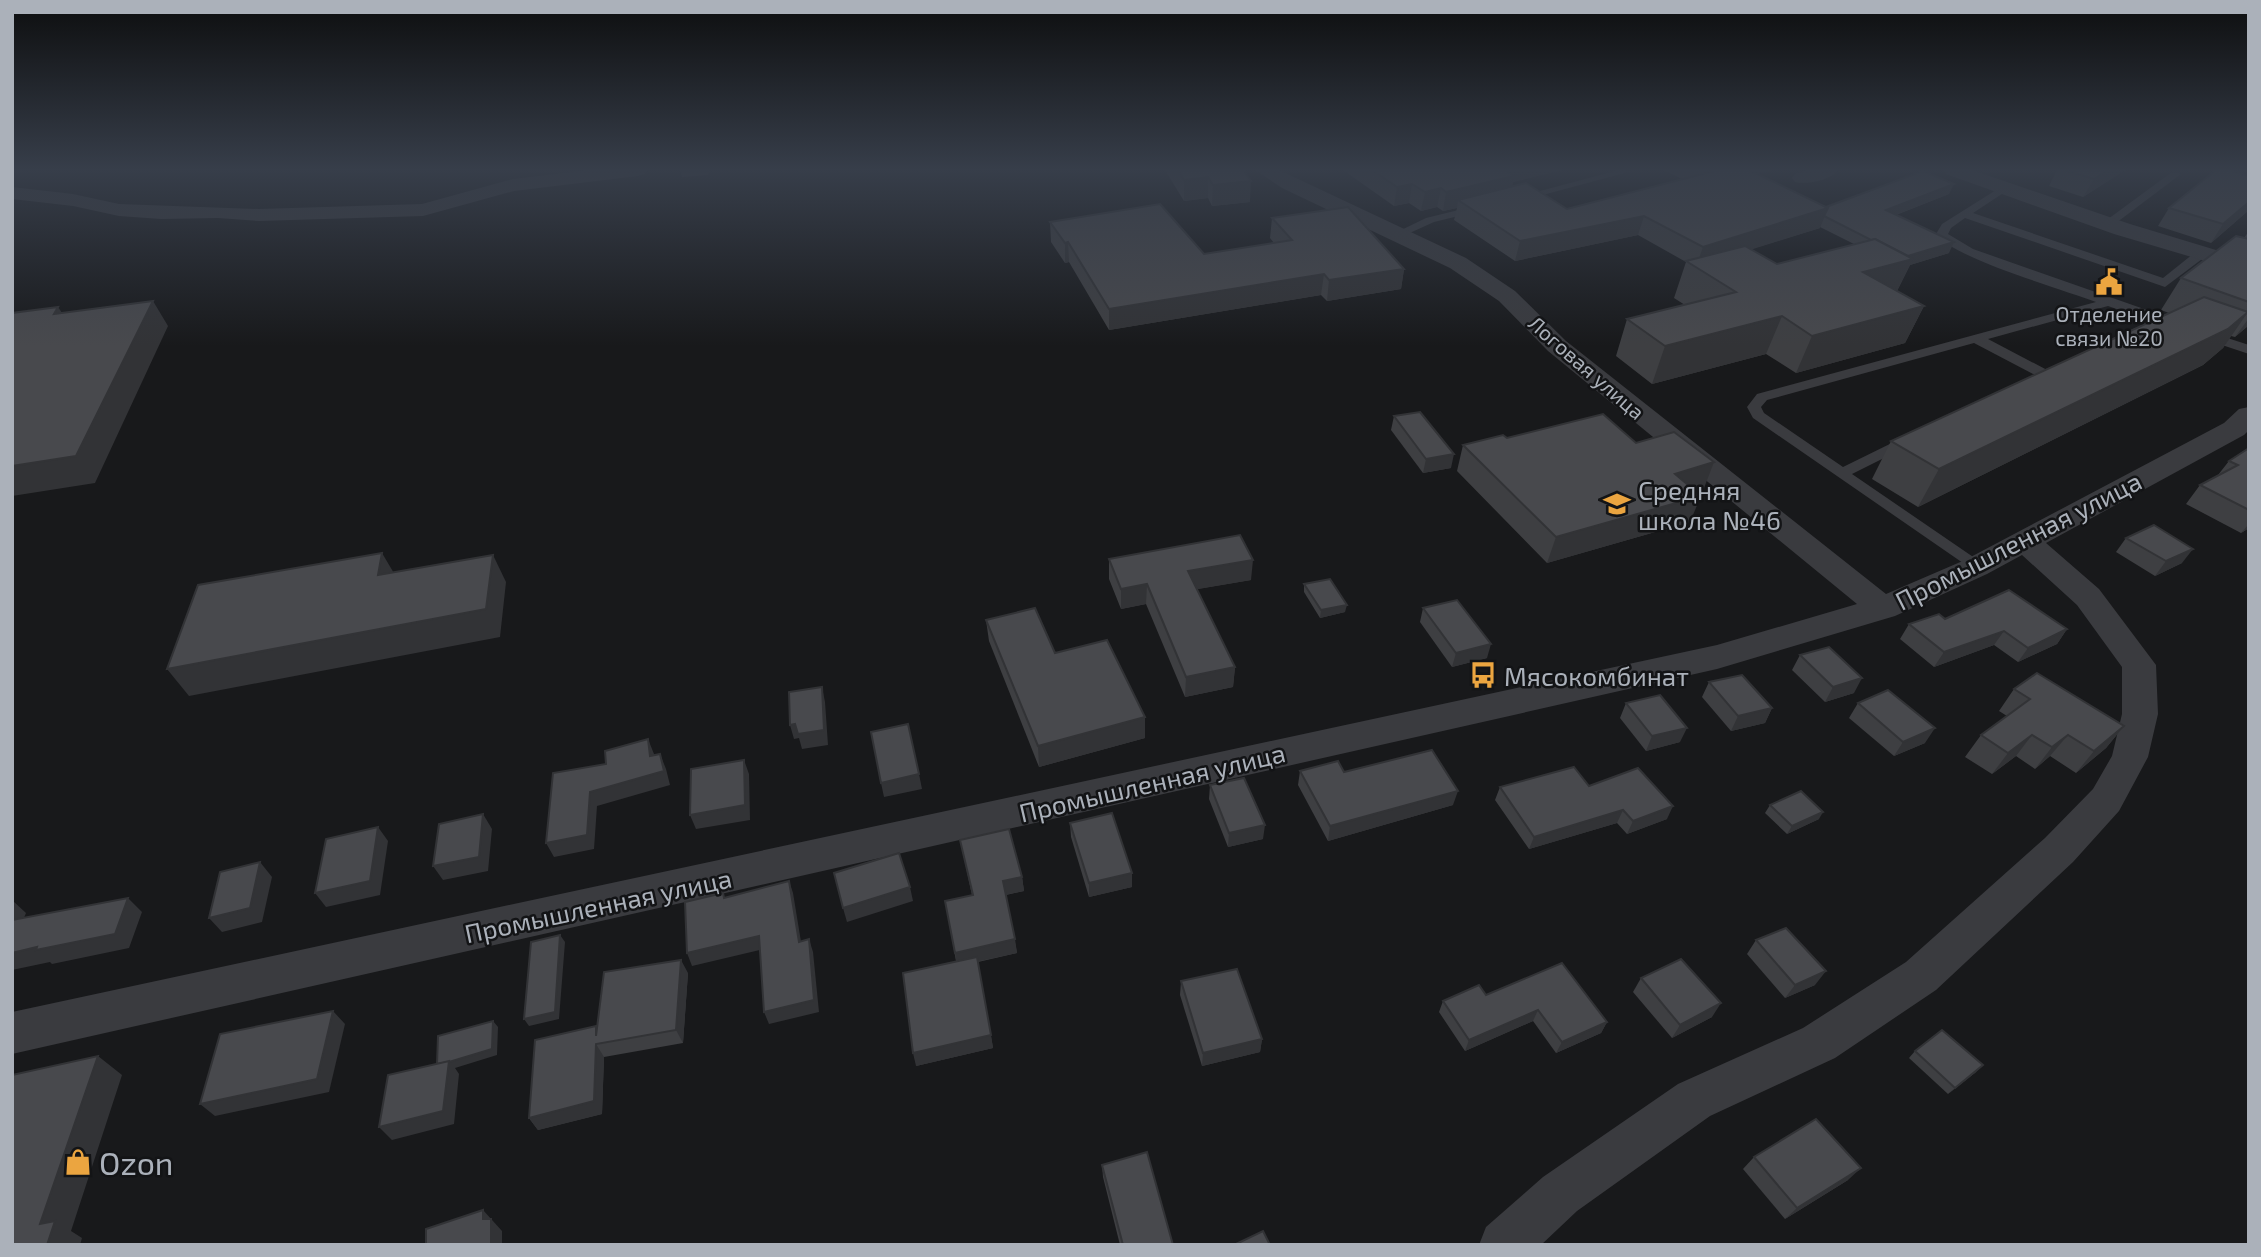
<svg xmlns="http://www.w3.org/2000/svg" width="2261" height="1257" font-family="'Exo 2',sans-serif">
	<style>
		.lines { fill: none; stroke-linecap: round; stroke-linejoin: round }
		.lane { fill: #3a3b3f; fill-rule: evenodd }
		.street { fill: #3a3b3f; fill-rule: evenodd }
		.wall { fill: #3e3f42; fill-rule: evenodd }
		.shaded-wall { fill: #323336 }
		.building { fill: #48494d; stroke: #323336; stroke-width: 2 }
		.labels { text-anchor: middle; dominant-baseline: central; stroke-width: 5; stroke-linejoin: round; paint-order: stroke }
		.far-poi-label { font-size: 21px; fill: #abb1ba; stroke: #131416 }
		.far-street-label { font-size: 21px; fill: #abb1ba; stroke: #131416 }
		.poi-label { font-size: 26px; fill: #abb1ba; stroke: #131416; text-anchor: start }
		.street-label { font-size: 26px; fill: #abb1ba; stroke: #131416 }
		.near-poi-label { font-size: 32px; fill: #abb1ba; stroke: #131416; text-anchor: start }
	</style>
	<rect width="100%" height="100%" fill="#18191b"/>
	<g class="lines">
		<!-- lane -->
		<g class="lane">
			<path d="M1619 170 1632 171 1520 201 1514 198Z"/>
			<path d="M2172 172 2181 174 2112 226H2104V222Z"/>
			<path d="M2004 185 2008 186V190L1973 213 2163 278 2198 250H2206V256L2165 287 1965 218 1951 228 1948 234 1973 249 2184 323V329H2174L2108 306 1988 339 2049 371V377H2039L1974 343 1767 400 1761 407 1764 413 1843 467 1902 438H1912L1914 441 1912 444 1852 474 1982 563 1984 567 1982 571 1976 572 1753 418 1747 407 1757 394 2096 302C2062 289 1955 259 1936 234L1942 224Z"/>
			<path d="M1479 205 1485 208 1483 210 1434 222 1403 236 1393 234 1426 218Z"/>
			<path d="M2206 331 2249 345V354L2201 338 2199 335Z"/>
		</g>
		<!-- street -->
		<g class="street">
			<path d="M589 170H648L645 174 638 176 514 191 423 216 259 221 218 218 161 219 119 216 73 206 12 199V187L73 194 119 204 259 209 422 204 513 179Z"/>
			<path d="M1255 170H1279L1466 258 1515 291 1566 341 1886 594 1965 560 2224 423 2239 409 2249 407V430L2244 435 2046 543 2099 589 2156 665 2158 714 2148 757 2119 811 2073 862 1936 990 1835 1058 1710 1116 1577 1211 1541 1245H1479L1486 1227 1543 1177 1678 1084 1803 1028 1906 962 2045 838 2093 789 2112 756 2122 714V667L2077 605 2022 555 1987 574 1895 616 1717 669 12 1054V1012L1717 645 1857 604 1548 351 1499 301 1450 268 1282 188Z"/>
			<path d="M1808 170H1838C1831 180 1807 185 1795 182L1792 178 1795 174Z"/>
			<path d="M1943 170H1972L2130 224 2249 260V274L2114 234 1946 174Z"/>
		</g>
	</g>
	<!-- wall -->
	<g class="wall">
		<path d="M680 170H710L708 175 682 177Z"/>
		<path d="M1165 170H1243L1250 202 1212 206 1208 198 1184 201Z"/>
		<path d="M1343 170H1562L1513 182 1512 186 1567 209 1682 179 1664 170H1772L1757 174 1826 207 1949 194 1896 215 1949 253 1910 265 1897 291 1924 306 1905 343 1796 373 1766 354 1652 384 1616 356 1627 319 1685 305 1674 298 1686 262 1638 235 1515 261 1454 220 1457 208 1443 211 1437 207 1421 211 1409 203 1394 206ZM1820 227 1854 244 1777 264 1751 249 1820 228Z"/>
		<path d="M2057 170H2125L2083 197 2049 186Z"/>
		<path d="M2169 208 2249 210 2211 243 2158 226Z"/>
		<path d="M1272 218 1404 269 1401 289 1327 301 1321 295 1109 330 1069 262 1065 263 1051 242 1050 222 1204 254 1274 243 1270 238Z"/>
		<path d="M2249 231V325L2235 337 2231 336 2223 348 2203 365 1918 507 1872 479 1891 441 2169 313 2161 310 2181 278 2244 238Z"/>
		<path d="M1394 416 1451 468 1423 473 1391 430Z"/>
		<path d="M1507 438 1636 443 1704 488 1694 491 1690 522 1547 563 1457 471 1463 445Z"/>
		<path d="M2249 448V528L2241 533 2186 504 2200 485 2218 475 2229 461Z"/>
		<path d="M2126 538 2182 563 2155 576 2116 552Z"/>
		<path d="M1109 559 1251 580 1197 589 1235 667 1233 687 1185 697 1146 604 1121 609 1109 579Z"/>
		<path d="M1304 584 1345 612 1320 618 1304 592Z"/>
		<path d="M1423 608 1487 658 1452 667 1420 622Z"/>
		<path d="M1945 619 2067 629 2057 644 2018 662 1994 645 1934 667 1900 639 1909 624Z"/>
		<path d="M986 620 1055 653 1145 717V738L1039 767 989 641Z"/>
		<path d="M1800 655 1854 693 1825 702 1792 670Z"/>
		<path d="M1709 682 1772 708 1765 723 1731 731 1702 697Z"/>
		<path d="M2014 689 2124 726 2106 748 2076 773 2050 756 2035 769 2016 756 1992 774 1965 757 1981 735 2007 716 1999 711Z"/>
		<path d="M1626 703 1680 742 1646 751 1620 718Z"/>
		<path d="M1858 703 1925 743 1894 756 1849 718Z"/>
		<path d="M1300 771 1344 772 1453 805 1328 841 1298 785Z"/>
		<path d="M1210 785 1263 839 1228 847 1209 799Z"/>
		<path d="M1589 786 1667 819 1627 834 1617 823 1529 849 1495 800 1500 787Z"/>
		<path d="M1770 805 1819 819 1787 834 1765 813Z"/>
		<path d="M1070 823 1132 873V887L1089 897 1071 837Z"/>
		<path d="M960 840 1022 877 1024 891 1006 895 1017 953 978 962 993 1048 916 1066 956 961 945 901 972 895Z"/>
		<path d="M1756 940 1815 985 1785 998 1747 954Z"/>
		<path d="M688 973 683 1043 604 1057 602 1114 538 1130 529 1118 597 1027Z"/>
		<path d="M1641 978 1712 1017 1672 1038 1633 992Z"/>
		<path d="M1181 981 1262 1039 1260 1052 1202 1066 1180 995Z"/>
		<path d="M1486 995 1607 1022 1601 1033 1556 1053 1533 1021 1465 1051 1439 1012 1443 1001Z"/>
		<path d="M1915 1051 1976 1072 1948 1094 1909 1058Z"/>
		<path d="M1754 1157 1848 1180 1785 1219 1743 1169Z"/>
		<path d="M1102 1165 1173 1245H1120L1103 1177Z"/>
	</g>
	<!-- shaded-wall -->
	<g class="shaded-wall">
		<path d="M1500 170H1562L1513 182 1510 194 1458 200 1457 208 1443 211 1446 192Z"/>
		<path d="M1706 170H1772L1700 188Z"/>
		<path d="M2108 170H2125L2083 197 2094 179Z"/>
		<path d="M1208 177V198L1184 201V180Z"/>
		<path d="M1251 181 1250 202 1212 206 1213 185Z"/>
		<path d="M1412 184 1409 203 1394 206 1397 187Z"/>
		<path d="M1954 184 1949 194 1882 220 1886 210Z"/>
		<path d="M1441 188 1437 207 1421 211 1425 192Z"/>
		<path d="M2249 202V210L2211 243 2223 224Z"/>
		<path d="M1828 208 1820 228 1696 267 1703 247Z"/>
		<path d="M1644 216 1638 235 1515 261 1520 241Z"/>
		<path d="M1068 242 1069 262 1065 263V243Z"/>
		<path d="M1954 242 1949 253 1910 265 1895 295 1863 272 1905 257Z"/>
		<path d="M1404 269 1401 289 1327 301 1329 280Z"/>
		<path d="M1324 274 1321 295 1109 330V309Z"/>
		<path d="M153 301 168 326 95 483 12 496V466Z"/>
		<path d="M1924 306 1905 343 1796 373 1812 336Z"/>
		<path d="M58 307 75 332 54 314Z"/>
		<path d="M2248 312 2223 348 2203 365 1918 507 1939 469Z"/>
		<path d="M1782 316 1766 354 1652 384 1665 346Z"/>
		<path d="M2249 318V325L2235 337Z"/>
		<path d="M1454 454 1451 468 1423 473 1426 459Z"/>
		<path d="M1714 462 1704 488 1665 500 1675 474Z"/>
		<path d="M1701 496 1690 522 1547 563 1556 537Z"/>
		<path d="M2249 524V528L2241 533Z"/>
		<path d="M2193 549 2182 563 2155 576 2166 561Z"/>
		<path d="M382 553 398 580 378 575Z"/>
		<path d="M493 555 506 582 500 637 189 696 167 669Z"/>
		<path d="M1253 560 1251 580 1187 591 1188 571Z"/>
		<path d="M1147 584 1146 604 1121 609V589Z"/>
		<path d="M1347 605 1345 612 1320 618 1321 610Z"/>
		<path d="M2067 629 2057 644 2018 662 2028 648Z"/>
		<path d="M2004 631 1994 645 1934 667 1944 652Z"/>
		<path d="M1491 644 1487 658 1452 667 1456 653Z"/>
		<path d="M1235 667 1233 687 1185 697 1186 677Z"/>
		<path d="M1862 678 1854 693 1825 702 1833 687Z"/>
		<path d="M822 687 825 702 828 745 802 749 799 738 794 739 790 725Z"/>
		<path d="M1772 708 1765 723 1731 731 1738 716Z"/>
		<path d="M1145 717V738L1039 767 1038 746Z"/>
		<path d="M2124 726 2106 748 2076 773 2094 751Z"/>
		<path d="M1687 728 1680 742 1646 751 1652 736Z"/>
		<path d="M1935 728 1925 743 1894 756 1903 742Z"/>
		<path d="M2032 735 2016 756 1992 774 2008 753Z"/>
		<path d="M2068 735 2050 756 2035 769 2052 747Z"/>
		<path d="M648 739 654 754 656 770 650 756Z"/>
		<path d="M660 754 666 769 670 785 597 806 594 849 554 857 546 843 590 792Z"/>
		<path d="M744 760 749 774 750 820 696 829 690 815Z"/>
		<path d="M919 774 922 789 884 797 881 783Z"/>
		<path d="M1458 791 1453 805 1328 841 1330 826Z"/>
		<path d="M1673 806 1667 819 1627 834 1633 821Z"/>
		<path d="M1623 810 1617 823 1529 849 1534 837Z"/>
		<path d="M1823 812 1819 819 1787 834 1792 826Z"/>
		<path d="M483 814 492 829 488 871 443 880 433 866Z"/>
		<path d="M1265 825 1263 839 1228 847 1229 833Z"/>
		<path d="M378 827 388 841 380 895 326 907 315 893Z"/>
		<path d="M260 862 272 877 262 922 222 932 209 918Z"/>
		<path d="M1132 873V887L1089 897V883Z"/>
		<path d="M1022 877 1024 891 1004 895 1003 881Z"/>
		<path d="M789 881 793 893 803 954 799 942Z"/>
		<path d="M910 887 913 901 847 922 843 908Z"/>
		<path d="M128 898 142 912 129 948 52 964 50 962 12 970V953Z"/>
		<path d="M12 900 26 913 16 937 12 933Z"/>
		<path d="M560 935 565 942 559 1019 529 1026 524 1019Z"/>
		<path d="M759 936 764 949 692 966 687 953Z"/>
		<path d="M809 939 813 952 819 1012 769 1024 764 1012Z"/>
		<path d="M1015 939 1017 953 957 966 955 953Z"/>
		<path d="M681 960 688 973 683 1043 676 1030Z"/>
		<path d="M1826 971 1815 985 1785 998 1795 985Z"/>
		<path d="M1721 1003 1712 1017 1672 1038 1680 1025Z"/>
		<path d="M1538 1010 1533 1021 1465 1051 1469 1040Z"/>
		<path d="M333 1011 345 1024 329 1092 215 1116 200 1104Z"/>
		<path d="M493 1021 498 1027 497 1055 455 1068 459 1074 454 1124 392 1140 379 1127 437 1065Z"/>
		<path d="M1607 1022 1601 1033 1556 1053 1562 1042Z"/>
		<path d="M991 1035 993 1048 916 1066 913 1053Z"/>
		<path d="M1262 1039 1260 1052 1202 1066 1203 1053Z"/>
		<path d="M596 1044 604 1057 602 1114 538 1130 529 1118Z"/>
		<path d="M98 1056 122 1075 71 1231 82 1238 80 1245H47L40 1224Z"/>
		<path d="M1983 1065 1976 1072 1948 1094 1955 1088Z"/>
		<path d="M1861 1168 1848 1180 1785 1219 1797 1208Z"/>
		<path d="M483 1210 502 1231V1245H491L483 1219Z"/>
	</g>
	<!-- building -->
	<g class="building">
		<path d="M1178 170H1243L1251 181 1213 185 1208 177 1184 180Z"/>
		<path d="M1372 170H1505L1514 176 1446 192 1441 188 1425 192 1412 184 1397 187Z"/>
		<path d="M1718 170H1749L1828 208 1703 247 1644 216 1520 241 1458 200 1526 183 1567 209Z"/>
		<path d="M2064 170H2108L2094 179Z"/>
		<path d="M2216 170H2228L2249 176V202L2223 224 2169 208Z"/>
		<path d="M1923 171 1954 184 1886 210 1954 242 1908 256 1875 239 1871 240 1824 216 1828 208 1826 207Z"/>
		<path d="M1160 204 1204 254 1292 240 1272 218 1348 207 1404 269 1329 280 1324 274 1109 309 1068 242 1065 243 1050 222Z"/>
		<path d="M2236 236 2249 239V302L2181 278Z"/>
		<path d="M1875 239 1913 259 1863 272 1924 306 1812 336 1782 316 1665 346 1627 319 1736 292 1686 261 1745 246 1777 264Z"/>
		<path d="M2204 297 2248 312 2228 329 1939 469 1891 441Z"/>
		<path d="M153 301 76 456 12 466V313L58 307 54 314Z"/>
		<path d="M1420 412 1454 454 1426 459 1394 416Z"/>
		<path d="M1603 414 1636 443 1674 432 1714 462 1675 474 1701 496 1556 537 1463 445 1503 435 1507 438Z"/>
		<path d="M2249 448V510L2200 485 2238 465 2229 461Z"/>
		<path d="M2154 525 2193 549 2166 561 2126 538Z"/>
		<path d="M1240 535 1253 560 1188 571 1235 667 1186 677 1147 584 1121 589 1109 559Z"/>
		<path d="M382 553 378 575 493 555 486 609 167 669 198 585Z"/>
		<path d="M1330 579 1347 605 1321 610 1304 584Z"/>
		<path d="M2009 590 2067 629 2028 648 2004 631 1944 652 1909 624 1939 614 1945 619Z"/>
		<path d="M1457 600 1491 644 1456 653 1423 608Z"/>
		<path d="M1035 608 1055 653 1107 640 1145 717 1038 746 986 620Z"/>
		<path d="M1829 647 1862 678 1833 687 1800 655Z"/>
		<path d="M2037 673 2124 726 2094 751 2068 735 2052 747 2032 735 2008 753 1981 735 2030 699 2014 689Z"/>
		<path d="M1742 675 1772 708 1738 716 1709 682Z"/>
		<path d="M822 687 824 730 798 734 795 724 790 725 789 692Z"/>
		<path d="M1888 690 1935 728 1903 742 1858 703Z"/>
		<path d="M1660 695 1687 728 1652 736 1626 703Z"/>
		<path d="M908 724 919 774 881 783 871 732Z"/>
		<path d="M648 739 650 756 660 754 664 771 590 792 587 835 546 843 553 773 606 764 605 751Z"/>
		<path d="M1432 750 1458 791 1330 826 1300 771 1338 761 1344 772Z"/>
		<path d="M744 760 745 805 690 815 691 769Z"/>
		<path d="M1574 767 1589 786 1638 768 1673 806 1633 821 1623 810 1534 837 1500 787Z"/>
		<path d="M1244 778 1265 825 1229 833 1210 785Z"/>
		<path d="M1801 791 1823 812 1792 826 1770 805Z"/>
		<path d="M1112 813 1132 873 1089 883 1070 823Z"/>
		<path d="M483 814 479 857 433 866 439 824Z"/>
		<path d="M378 827 370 881 315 893 326 839Z"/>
		<path d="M1009 829 1022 877 1003 881 1015 939 955 953 945 901 973 895 960 840Z"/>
		<path d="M899 853 910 887 843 908 834 873Z"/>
		<path d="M260 862 250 908 209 918 220 872Z"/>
		<path d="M789 881 799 942 809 939 814 1000 764 1012 759 936 687 953 685 902 723 893 724 898Z"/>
		<path d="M128 898 115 934 36 950 37 947 12 953V920Z"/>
		<path d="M1786 928 1826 971 1795 985 1756 940Z"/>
		<path d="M560 935 555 1012 524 1019 531 942Z"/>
		<path d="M977 957 991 1035 913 1053 903 973Z"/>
		<path d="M1681 959 1721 1003 1680 1025 1641 978Z"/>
		<path d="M681 960 676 1030 596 1044 594 1101 529 1118 535 1040 596 1026V1036L604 972Z"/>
		<path d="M1562 963 1607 1022 1562 1042 1538 1010 1469 1040 1443 1001 1479 985 1486 995Z"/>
		<path d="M1237 969 1262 1039 1203 1053 1181 981Z"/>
		<path d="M333 1011 317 1079 200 1104 220 1034Z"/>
		<path d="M493 1021 492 1049 449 1062 437 1064 438 1036Z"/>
		<path d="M1942 1030 1983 1065 1955 1088 1915 1051Z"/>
		<path d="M98 1056 40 1224 55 1221 47 1245H12V1075Z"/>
		<path d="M449 1061 443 1111 379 1127 388 1075Z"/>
		<path d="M1816 1119 1861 1168 1797 1208 1754 1157Z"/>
		<path d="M1147 1152 1173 1245H1123L1102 1165Z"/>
		<path d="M483 1210V1219H491V1245H426V1229Z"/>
		<path d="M1263 1231 1270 1245H1234Z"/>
	</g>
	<!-- sky -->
	<linearGradient id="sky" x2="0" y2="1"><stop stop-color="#0d0e0f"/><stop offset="0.49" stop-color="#373e4a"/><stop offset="1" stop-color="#373e4a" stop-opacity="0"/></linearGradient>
	<rect width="2261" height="346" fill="url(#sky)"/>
	<!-- icons -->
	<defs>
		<symbol id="civic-bare" viewBox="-9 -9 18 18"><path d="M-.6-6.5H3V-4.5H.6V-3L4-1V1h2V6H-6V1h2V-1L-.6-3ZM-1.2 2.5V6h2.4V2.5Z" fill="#eba540" stroke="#131416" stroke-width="2.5" paint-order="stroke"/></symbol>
		<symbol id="school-bare" viewBox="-9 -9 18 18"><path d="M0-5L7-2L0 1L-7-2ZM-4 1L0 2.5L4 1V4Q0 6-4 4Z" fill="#eba540" stroke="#131416" stroke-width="2.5" paint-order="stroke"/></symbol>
		<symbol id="bus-bare" viewBox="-9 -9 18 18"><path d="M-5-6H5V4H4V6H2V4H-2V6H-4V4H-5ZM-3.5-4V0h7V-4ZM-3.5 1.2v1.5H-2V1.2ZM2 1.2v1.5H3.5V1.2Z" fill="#eba540" stroke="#131416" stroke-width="2.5" paint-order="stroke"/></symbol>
		<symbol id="shop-bare" viewBox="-9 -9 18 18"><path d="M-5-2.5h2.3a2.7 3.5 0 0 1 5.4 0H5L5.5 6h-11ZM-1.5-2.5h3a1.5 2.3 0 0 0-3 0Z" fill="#eba540" stroke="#131416" stroke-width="2.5" paint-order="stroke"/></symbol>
	</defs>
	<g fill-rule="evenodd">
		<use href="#civic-bare" x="2090" y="263" width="38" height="38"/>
		<use href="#school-bare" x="1598" y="485" width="38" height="38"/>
		<use href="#bus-bare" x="1464" y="656" width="38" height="38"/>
		<use href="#shop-bare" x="59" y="1143" width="38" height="38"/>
	</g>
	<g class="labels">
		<!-- far-poi labels -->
		<g class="far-poi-label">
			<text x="2109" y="313">Отделение<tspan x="2109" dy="24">связи №20</tspan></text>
		</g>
		<!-- far-street labels -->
		<g class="far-street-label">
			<text transform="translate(1587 367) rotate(41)">Логовая улица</text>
		</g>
		<!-- poi labels -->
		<g class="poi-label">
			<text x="1638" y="489">Средняя<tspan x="1638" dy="30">школа №46</tspan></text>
			<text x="1504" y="675">Мясокомбинат</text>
		</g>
		<!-- street labels -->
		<g class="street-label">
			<text transform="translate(2018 540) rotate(-27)">Промышленная улица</text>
			<text transform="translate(1152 782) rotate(-13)">Промышленная улица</text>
			<text transform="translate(598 905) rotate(-12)">Промышленная улица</text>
		</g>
		<!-- near-poi labels -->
		<g class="near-poi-label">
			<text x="99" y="1162">Ozon</text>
		</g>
	</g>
	<!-- border -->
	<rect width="2261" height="1257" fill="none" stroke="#abb1ba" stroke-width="28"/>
</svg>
